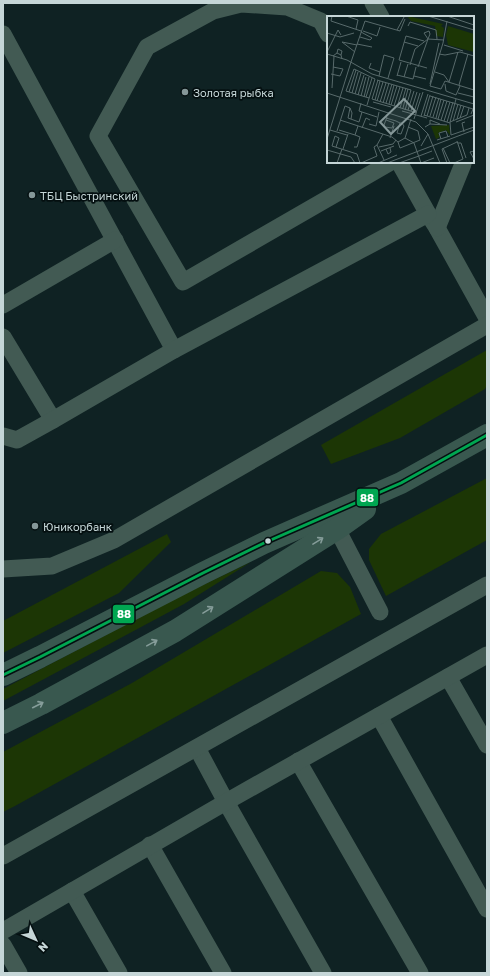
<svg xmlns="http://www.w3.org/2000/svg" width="490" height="976" font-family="'Golos Text',sans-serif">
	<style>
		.green { fill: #1c3605 }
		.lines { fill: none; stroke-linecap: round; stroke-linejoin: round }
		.service { stroke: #425a53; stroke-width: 17 }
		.secondary { stroke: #39584f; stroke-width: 22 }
		.bus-1-casing { stroke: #040f10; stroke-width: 6 }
		.bus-1 { stroke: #00a651; stroke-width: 3 }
		.oneway { stroke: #869d9a }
		.poi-dot { fill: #859798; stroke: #040f10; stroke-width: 1.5 }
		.bus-dot { fill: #c5d6d7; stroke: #040f10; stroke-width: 1.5 }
		.labels { text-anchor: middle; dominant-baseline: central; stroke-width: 3.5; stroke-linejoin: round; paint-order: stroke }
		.poi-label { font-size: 11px; fill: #c5d6d7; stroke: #040f10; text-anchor: start }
		.inset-road { fill: none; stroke: #586a6b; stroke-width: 1 }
		.view { fill: #859798; fill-opacity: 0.15; stroke: #859798; stroke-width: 2 }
		.inset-edge { fill: none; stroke: #c5d6d7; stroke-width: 2 }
		.line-badge { stroke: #040f10; stroke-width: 1.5 }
		.badge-label { font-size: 11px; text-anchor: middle; font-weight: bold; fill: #fff }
	</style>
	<rect width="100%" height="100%" fill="#0f2223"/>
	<!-- green -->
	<g class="green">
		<path d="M487 350V385L485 389 400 438 331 464 321 445Z"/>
		<path d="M487 478V540L386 596 369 560V549L381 534Z"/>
		<path d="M167 534 171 542 119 593 3 653V621Z"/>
		<path d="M251 562 184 604 3 701V689L178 597Z"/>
		<path d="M321 571 337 573 350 587 361 614 15 806 3 812V752L132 683Z"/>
	</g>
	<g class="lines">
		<!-- service -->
		<g class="service">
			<path d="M373 3 381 17"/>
			<path d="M3 34 174 350"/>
			<path d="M328 34 321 21 287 7 241 4 213 11 147 47 98 136 183 282 391 162"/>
			<path d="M399 162 428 214 437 228 487 318"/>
			<path d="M437 228 463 164 462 162"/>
			<path d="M3 305 115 240"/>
			<path d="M3 337 53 420"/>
			<path d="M3 436 17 440 53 420 174 350 428 214"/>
			<path d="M337 529 380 612"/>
			<path d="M3 569 52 566 114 540 487 325"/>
			<path d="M448 677 487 745"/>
			<path d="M379 716 487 909"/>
			<path d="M197 748 226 802 323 973"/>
			<path d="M298 761 420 973"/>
			<path d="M150 845 223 973"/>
			<path d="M3 856 487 585"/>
			<path d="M72 891 119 973"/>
			<path d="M3 931 226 802 487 655"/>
			<path d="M3 945 19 973"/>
		</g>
		<!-- secondary -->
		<g class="secondary">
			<path d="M3 675 40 657 203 573 264 543 401 483 487 435"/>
			<path d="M3 723 41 704 175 631 337 529 365 509"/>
		</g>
		<defs>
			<path id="bus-1" d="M3 675 40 657 203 573 264 543 401 483 487 435"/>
		</defs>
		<!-- bus-1 casing -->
		<use href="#bus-1" class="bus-1-casing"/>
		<!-- bus-1 -->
		<use href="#bus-1" class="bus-1"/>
	</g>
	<!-- one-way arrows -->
	<defs><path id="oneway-shaft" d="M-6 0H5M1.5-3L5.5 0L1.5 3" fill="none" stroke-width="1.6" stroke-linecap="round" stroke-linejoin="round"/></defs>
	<g class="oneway">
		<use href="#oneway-shaft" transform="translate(318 541) rotate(-32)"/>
		<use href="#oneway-shaft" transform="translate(208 610) rotate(-32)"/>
		<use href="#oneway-shaft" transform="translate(152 643) rotate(-29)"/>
		<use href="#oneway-shaft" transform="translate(38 705) rotate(-27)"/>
	</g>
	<!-- markers -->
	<g class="poi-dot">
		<circle cx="185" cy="92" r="4"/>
		<circle cx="32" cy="195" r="4"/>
		<circle cx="35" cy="526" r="4"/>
	</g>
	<circle class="bus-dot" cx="268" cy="541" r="3.5"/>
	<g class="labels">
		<!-- poi labels -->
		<g class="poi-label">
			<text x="193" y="92">Золотая рыбка</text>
			<text x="40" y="195">ТБЦ Быстринский</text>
			<text x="43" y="526">Юникорбанк</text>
		</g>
	</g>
	<!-- overview -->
	<g transform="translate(327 16)">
		<rect width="147" height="147" fill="#0f2223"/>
		<path d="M80 0 116 8 114 10 117 12 116 21 109 20 108 10 84 5ZM121 10 147 18V36L121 29 119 19ZM122 109 123 119 119 114 111 117 113 121 109 123 104 110Z" fill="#1c3605"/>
		<path class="inset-road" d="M5 0 4 5 34 15M19 0 31 4 29 13M101 0 147 14M120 0 147 9M81 10 83 6 109 14 110 23M70 14 77 1M36 15 50 20 53 11M102 15 103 18 101 23 97 17ZM0 17 13 21 27 17M33 21 43 24 45 22 34 16M97 25 79 20 72 44 100 52M77 26 91 30M30 28 45 31M117 29 136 35M0 36 11 14 14 19M28 36 15 26 30 29M10 37 11 33 15 35 14 39M0 38 20 44 45 58 147 88M112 38 118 39 133 36 147 40M6 40 10 37 14 39 15 43M24 46 38 5 73 15 78 3M44 47 42 52 53 56M83 49 88 33 101 23 117 24M91 51 101 23M108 56 117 59 122 66M4 58 13 60 16 53 6 51M70 59 86 63 89 51M52 60 57 39 67 42 61 62M70 60 74 46M87 60 99 63M77 61 81 48M50 64 84 74 78 94M51 64 45 83 90 97M122 66 131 36M103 68 112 27M118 68 119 75 129 79 133 70M132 69 141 38M103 70 116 27 120 5M103 70 114 73 118 65 147 74M5 72 7 40M22 76 29 54M0 77 89 106 101 118 113 147M25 77 31 56M131 77 147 81M28 78 34 57M31 79 37 59M34 80 39 61M103 80 146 93 144 98M37 81 42 61M39 81 45 62M129 83 123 106 124 119 147 111M48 84 53 65M50 85 56 66M46 86 64 91M53 86 59 67M34 87 32 95 50 101M56 87 62 67M59 87 65 68M62 88 67 69M40 89 48 63 27 53 19 75 42 82M64 89 70 70M67 90 73 71M70 91 76 72M23 92 21 102 32 106 35 96M73 92 79 72M76 92 81 73M81 94 87 75M75 95 100 102M84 95 90 76M87 96 93 77M97 99 123 107M94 100 101 78M97 100 103 79M100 100 106 80M103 100 109 81M106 101 112 82M59 102 69 105 73 107H75L77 110 74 118 70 117 73 107M109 102 114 83M133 102 137 90M87 103 96 76M111 103 117 84M130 103 134 89M13 104 65 121 71 126 73 132 93 124 91 115 81 111M59 104 67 107 65 112 58 111 57 109 60 101M114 104 120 85M117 105 123 86M126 105 131 88M120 106 126 86M123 106 140 99 142 92M129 106 147 99M42 108 49 110 52 96M103 108 120 109M98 111 103 108V104L113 108M35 112 39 102 43 104M3 114 20 119M12 114 28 119 31 110M10 115 18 90 23 92 25 97 24 103M137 116 135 107 138 106M56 118 50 129 57 144M63 122 67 110M78 122 84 103M0 123 24 46M114 123 112 117 119 115 121 121M110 124 123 120M71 126 78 122 87 127M87 127 94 147M131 127H134L139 142M94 130 101 118M9 131 12 122 8 120 5 130 30 138 33 147M27 131H30L33 121 28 119M52 131 66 128 69 124M116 132 123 147M16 133 21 118M59 133 61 138 64 136 63 132M0 134 24 141 28 147M54 135 67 130M147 135 143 136 147 143M92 140 105 135M10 147 15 133M34 147 50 140 47 131 50 129M51 147 70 139M60 147 147 114M72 147 92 140M94 147 107 142M120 147 115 133 130 126M127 147 136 143 130 125"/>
		<path class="view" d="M77 83 88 95 64 118 53 106Z"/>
		<rect width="147" height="147" class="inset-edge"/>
	</g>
	<g class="line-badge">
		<rect x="356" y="488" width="23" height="19" rx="4" fill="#00a651"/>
		<rect x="112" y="604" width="23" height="20" rx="4" fill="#00a651"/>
	</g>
	<g class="badge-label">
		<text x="367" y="502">88</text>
		<text x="124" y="618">88</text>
	</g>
	<!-- border -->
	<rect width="490" height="976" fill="none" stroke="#c5d6d7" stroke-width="8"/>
	<!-- north arrow -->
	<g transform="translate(36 940) rotate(134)" stroke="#040f10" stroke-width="3" paint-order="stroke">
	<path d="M0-3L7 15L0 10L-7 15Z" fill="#c5d6d7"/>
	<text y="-6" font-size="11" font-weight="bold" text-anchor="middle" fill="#c5d6d7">N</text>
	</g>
</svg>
